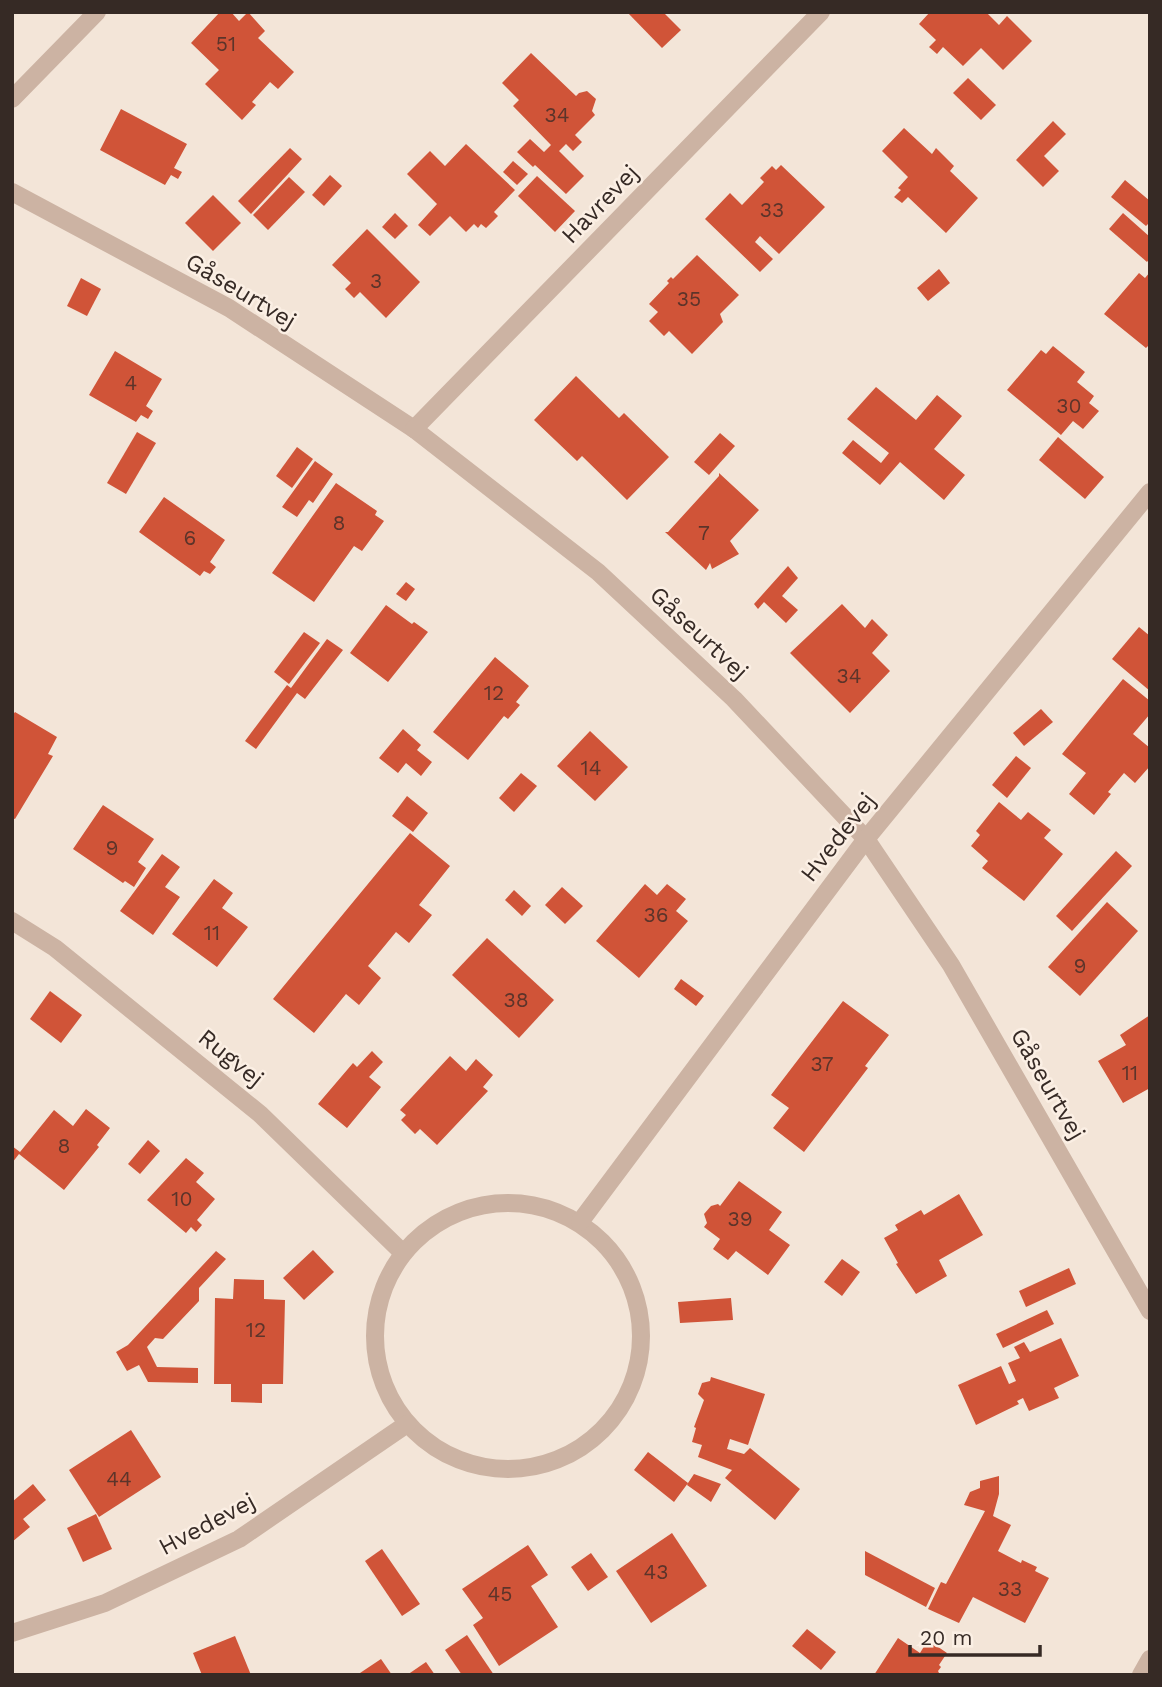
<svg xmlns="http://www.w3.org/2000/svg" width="1162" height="1687" font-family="'Work Sans',sans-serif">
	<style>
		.building { fill: #d05438 }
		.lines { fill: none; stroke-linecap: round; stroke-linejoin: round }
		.street { stroke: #ccb3a3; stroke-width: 18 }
		.labels { text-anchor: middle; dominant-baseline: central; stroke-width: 5; stroke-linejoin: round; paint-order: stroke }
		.number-label { font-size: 21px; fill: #5c342a }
		.street-label { font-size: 24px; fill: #362a25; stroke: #fbefe4 }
	</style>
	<rect width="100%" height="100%" fill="#f3e5d8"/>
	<!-- building -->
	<g class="building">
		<path d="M220 12H231L239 21 248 12 265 31 258 38 294 72 278 89 270 82 252 102 256 105 242 120 205 84 219 70 191 43Z"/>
		<path d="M627 12H663L681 30 662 48Z"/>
		<path d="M930 12H986L999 25 1007 16 1032 41 1003 70 981 48 963 66 943 47 937 54 929 47 936 40 919 24Z"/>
		<path d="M531 53 576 96 579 93 587 91 596 99 592 111 595 115 575 135 582 142 573 151 566 144 559 151 584 176 566 194 535 165 533 167 517 152 530 139 544 152 551 145 513 106 519 100 502 83Z"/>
		<path d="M968 78 996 105 981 120 953 93Z"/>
		<path d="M121 109 187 144 174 168 182 172 178 179 171 175 165 185 100 150Z"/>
		<path d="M1053 121 1066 134 1044 156 1059 171 1043 187 1016 160Z"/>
		<path d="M904 128 932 154 936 148 954 166 950 171 978 198 946 233 908 197 902 203 894 197 901 190 898 188 908 177 882 151Z"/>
		<path d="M466 144 515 190 494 212 498 216 486 228 481 224 478 228 474 224 466 232 450 216 430 236 418 225 437 204 407 174 430 151 445 166Z"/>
		<path d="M290 148 302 159 251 214 238 201Z"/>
		<path d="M513 161 528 174 517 185 503 172Z"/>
		<path d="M781 165 825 207 779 254 760 236 755 242 773 259 760 272 705 219 730 193 742 205 764 182 760 178 772 166 776 170Z"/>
		<path d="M330 175 342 186 324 206 312 195Z"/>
		<path d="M537 176 575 211 555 232 518 196Z"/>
		<path d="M289 177 305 192 268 230 253 215Z"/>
		<path d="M1125 180 1150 201V222L1146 226 1111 197Z"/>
		<path d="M213 195 241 223 213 251 185 223Z"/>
		<path d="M395 213 408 226 395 239 382 227Z"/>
		<path d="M1123 213 1150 237V258L1147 262 1109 229Z"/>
		<path d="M367 229 420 282 386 318 360 292 354 298 345 289 351 283 332 265Z"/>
		<path d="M697 255 739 295 720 314 723 322 692 354 669 331 664 336 649 321 658 312 649 304 669 283 667 281 671 277 673 279Z"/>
		<path d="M939 269 950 283 928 301 917 288Z"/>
		<path d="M1150 272V344L1146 348 1104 314 1139 273 1145 278Z"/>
		<path d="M81 278 101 289 87 316 67 306Z"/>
		<path d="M1053 346 1085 372 1077 382 1094 396 1089 403 1099 411 1083 429 1073 421 1061 435 1007 390 1041 350 1046 354Z"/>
		<path d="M115 351 162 379 146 406 153 411 148 419 141 415 136 422 89 395Z"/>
		<path d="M576 376 619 418 624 413 669 457 627 500 582 456 577 461 534 420Z"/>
		<path d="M876 387 916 420 937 395 962 416 934 449 965 475 944 500 900 462 880 485 842 453 853 440 881 463 889 453 847 419Z"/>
		<path d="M137 432 156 443 126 494 107 483Z"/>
		<path d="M720 433 735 446 709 475 694 462Z"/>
		<path d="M1058 437 1104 477 1085 499 1039 460Z"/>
		<path d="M297 447 313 459 292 488 276 476Z"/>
		<path d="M315 461 333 474 313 503 309 500 297 517 282 507Z"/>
		<path d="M719 473 759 510 730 541 739 554 712 569 710 563 706 570 665 532H668L719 476Z"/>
		<path d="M336 483 377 511 375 515 384 521 362 551 354 546 314 602 272 573Z"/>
		<path d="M164 497 225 540 210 562 216 567 210 574 204 571 200 576 139 532Z"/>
		<path d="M788 566 798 578 782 596 798 610 786 623 764 602 758 609 754 604Z"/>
		<path d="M406 582 415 589 406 601 396 594Z"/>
		<path d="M842 604 865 628 872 619 888 635 872 653 890 671 850 713 790 653Z"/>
		<path d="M386 605 412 624 414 622 428 632 388 682 350 653Z"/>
		<path d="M1139 627 1150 636V691L1112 659Z"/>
		<path d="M304 632 320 643 289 684 274 672Z"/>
		<path d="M327 639 343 650 305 699 297 693 256 749 245 741 287 685 291 688Z"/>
		<path d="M495 657 529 686 516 702 520 705 508 719 504 716 468 760 433 732Z"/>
		<path d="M1123 679 1150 701V714L1133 734 1150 748V766L1135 783 1124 773 1108 792 1111 794 1094 815 1069 794 1086 773 1062 754Z"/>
		<path d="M1041 709 1053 722 1024 746 1013 733Z"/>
		<path d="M15 712 57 737 48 754 53 756 15 819 12 818V716Z"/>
		<path d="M403 729 421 745 417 750 432 762 421 776 406 763 398 773 379 758Z"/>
		<path d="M590 731 628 767 595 801 557 766Z"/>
		<path d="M1016 756 1031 768 1007 798 992 785Z"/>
		<path d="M521 773 537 786 514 812 499 798Z"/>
		<path d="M407 796 428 813 413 832 392 816Z"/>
		<path d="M999 802 1021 820 1028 812 1051 830 1044 838 1063 854 1024 901 982 868 988 861 971 846 980 835 976 831Z"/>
		<path d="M103 805 154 839 138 862 146 868 134 887 125 881 123 883 73 849Z"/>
		<path d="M410 833 450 866 419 905 432 915 409 943 396 932 368 966 381 978 359 1005 346 994 314 1033 273 999Z"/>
		<path d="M1116 851 1132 866 1072 931 1056 916Z"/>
		<path d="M162 854 180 867 165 887 180 897 153 935 120 911Z"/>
		<path d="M214 879 233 893 222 908 248 927 217 967 172 934Z"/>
		<path d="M645 884 657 895 667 884 686 899 676 911 688 921 639 978 596 941Z"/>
		<path d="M562 887 583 906 565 924 545 905Z"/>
		<path d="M514 890 531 906 522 916 505 900Z"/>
		<path d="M1107 902 1138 931 1080 996 1048 967Z"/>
		<path d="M487 938 554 1000 519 1038 452 975Z"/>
		<path d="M681 979 704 996 696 1006 674 989Z"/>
		<path d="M50 991 82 1015 61 1043 30 1019Z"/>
		<path d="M843 1001 889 1035 865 1066 868 1068 804 1152 773 1128 789 1108 771 1095Z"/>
		<path d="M1150 1015V1088L1123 1103 1098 1061 1126 1045 1120 1035Z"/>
		<path d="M372 1051 383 1062 369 1077 381 1087 347 1128 318 1104 353 1063 357 1067Z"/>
		<path d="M450 1056 466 1071 476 1059 493 1075 483 1087 488 1091 437 1145 420 1129 415 1134 401 1120 406 1115 400 1110Z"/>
		<path d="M86 1109 110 1128 97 1145 99 1147 64 1190 19 1154 12 1163V1146L20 1152 54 1110 73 1126Z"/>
		<path d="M148 1140 160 1151 140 1174 128 1164Z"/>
		<path d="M186 1158 204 1173 196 1182 215 1199 197 1220 202 1225 196 1232 191 1227 186 1233 147 1200Z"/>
		<path d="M739 1181 782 1212 769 1230 790 1245 768 1275 736 1251 728 1260 713 1249 720 1239 704 1227 707 1223 704 1214 711 1206 718 1204 720 1206Z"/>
		<path d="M959 1194 983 1235 939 1260 947 1276 916 1294 896 1264 898 1263 884 1238 898 1230 895 1225 921 1210 924 1215Z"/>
		<path d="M313 1250 334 1272 304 1300 283 1278Z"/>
		<path d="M216 1251 226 1259 199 1288V1301L163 1339 155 1338 147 1347 157 1367 198 1368V1383L148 1382 139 1365 127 1371 116 1352 128 1345Z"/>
		<path d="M842 1259 860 1272 842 1296 824 1282Z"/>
		<path d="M1069 1268 1076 1284 1026 1307 1019 1291Z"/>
		<path d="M234 1279 264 1280V1299L285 1300 283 1384H262V1403L231 1402V1384H214L215 1298 233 1299Z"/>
		<path d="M731 1298 733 1320 680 1323 678 1302Z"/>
		<path d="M1047 1310 1054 1324 1003 1348 996 1334Z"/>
		<path d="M1061 1338 1079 1376 1054 1388 1059 1398 1029 1411 1023 1398 1017 1401 1019 1404 976 1425 958 1385 1001 1366 1009 1384 1016 1381 1008 1363 1020 1358 1014 1347 1024 1342 1030 1352Z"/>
		<path d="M711 1377 765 1394 748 1445 730 1439 727 1449 744 1454 750 1448 800 1489 775 1520 725 1478 732 1470 698 1457 702 1445 692 1442 696 1428 694 1427 704 1400 698 1394 702 1383 710 1381Z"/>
		<path d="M131 1430 161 1477 99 1517 69 1470Z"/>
		<path d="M648 1452 688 1483 694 1474 721 1484 711 1502 687 1485 688 1483 674 1502 634 1470Z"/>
		<path d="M999 1476V1494L993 1516 1011 1525 998 1551 1021 1563 1022 1560 1037 1567 1035 1571 1049 1578 1025 1623 973 1597 959 1623 928 1609 941 1582 946 1584 985 1511 964 1505 970 1492 980 1488V1481Z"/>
		<path d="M33 1484 46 1500 23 1519 30 1527 12 1542V1502Z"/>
		<path d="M96 1514 112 1549 83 1562 67 1528Z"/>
		<path d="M672 1533 707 1586 651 1623 616 1571Z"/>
		<path d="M528 1545 548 1575 531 1586 558 1627 499 1666 473 1625 483 1618 462 1589Z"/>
		<path d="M382 1549 420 1604 402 1616 365 1561Z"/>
		<path d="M865 1551 935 1588 926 1607 865 1575Z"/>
		<path d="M591 1553 608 1577 588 1591 571 1567Z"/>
		<path d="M807 1629 836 1652 821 1670 792 1646Z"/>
		<path d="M467 1635 494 1675H462L445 1650Z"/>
		<path d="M235 1636 251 1675H202L193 1653Z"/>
		<path d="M898 1638 920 1653 928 1640 947 1653 939 1665 941 1667 938 1671 940 1675H874Z"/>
		<path d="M381 1659 392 1675H357Z"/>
		<path d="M426 1662 435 1675H407Z"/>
	</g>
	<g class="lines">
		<!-- street -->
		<g class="street">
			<path d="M12 99 97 12"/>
			<path d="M12 192 229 308 414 429 598 572 734 699 866 839 951 965 1150 1311"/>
			<path d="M414 429 821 12"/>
			<path d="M12 921 55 948 260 1114 403 1253"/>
			<circle cx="508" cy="1336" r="133"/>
			<path d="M580 1222 866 839 1150 492"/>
			<path d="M12 1633 105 1603 239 1539 407 1424"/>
			<path d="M1141 1675 1150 1659"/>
		</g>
	</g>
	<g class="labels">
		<!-- number labels -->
		<g class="number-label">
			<text x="226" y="43">51</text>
			<text x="557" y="114">34</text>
			<text x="772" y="209">33</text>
			<text x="376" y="280">3</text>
			<text x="689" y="298">35</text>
			<text x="131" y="382">4</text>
			<text x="1069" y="405">30</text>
			<text x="339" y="522">8</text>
			<text x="704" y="532">7</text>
			<text x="190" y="537">6</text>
			<text x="849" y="675">34</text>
			<text x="494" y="692">12</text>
			<text x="591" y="767">14</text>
			<text x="112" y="847">9</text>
			<text x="656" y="914">36</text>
			<text x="212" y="932">11</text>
			<text x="1080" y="965">9</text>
			<text x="516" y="999">38</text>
			<text x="822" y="1063">37</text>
			<text x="1130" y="1072">11</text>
			<text x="64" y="1145">8</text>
			<text x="182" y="1198">10</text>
			<text x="740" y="1218">39</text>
			<text x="256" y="1329">12</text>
			<text x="119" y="1478">44</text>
			<text x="656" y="1571">43</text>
			<text x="1010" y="1588">33</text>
			<text x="500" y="1593">45</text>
		</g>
		<!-- street labels -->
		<g class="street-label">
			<text transform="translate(600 204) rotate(-46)">Havrevej</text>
			<text transform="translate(241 291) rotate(31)">Gåseurtvej</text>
			<text transform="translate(699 633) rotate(43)">Gåseurtvej</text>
			<text transform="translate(838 837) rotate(-52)">Hvedevej</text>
			<text transform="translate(231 1058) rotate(39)">Rugvej</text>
			<text transform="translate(1048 1084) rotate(60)">Gåseurtvej</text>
			<text transform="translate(207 1524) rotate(-28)">Hvedevej</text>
		</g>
	</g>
	<!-- border -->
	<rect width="1162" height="1687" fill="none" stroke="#362a25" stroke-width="28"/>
	<!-- scale -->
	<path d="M910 1645v10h130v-10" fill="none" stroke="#362a25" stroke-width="3.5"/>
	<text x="920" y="1645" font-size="21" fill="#362a25" stroke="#fbefe4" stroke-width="5" paint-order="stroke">20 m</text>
</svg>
